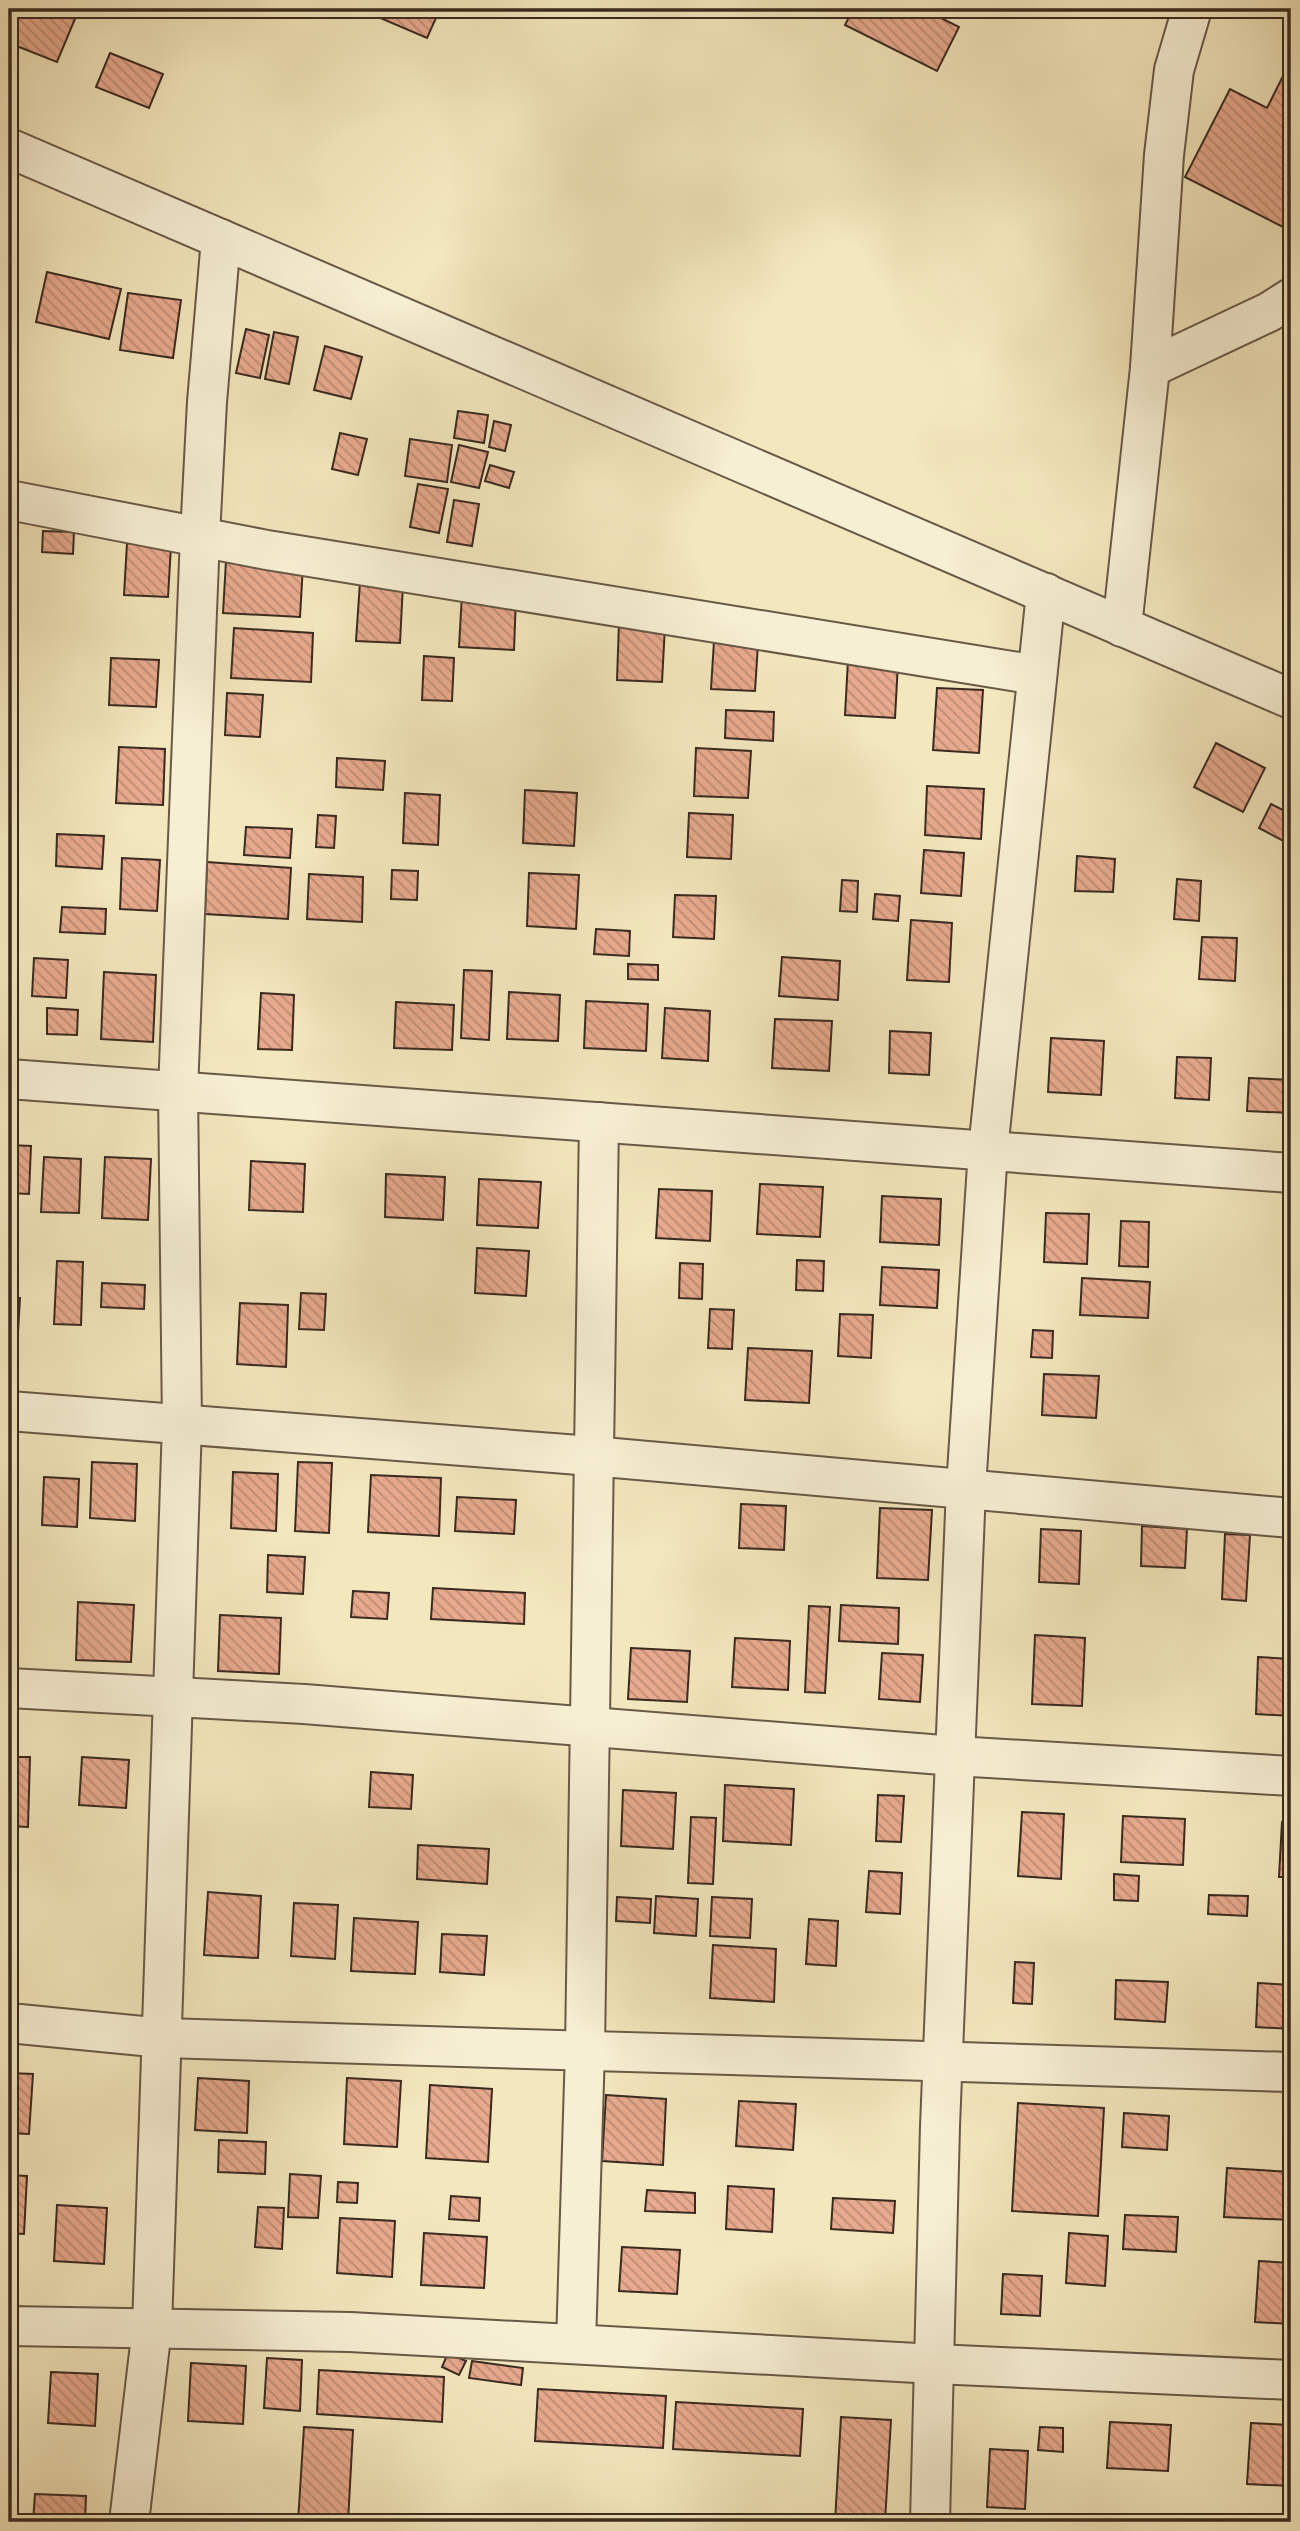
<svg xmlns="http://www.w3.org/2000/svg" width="1300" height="2531" font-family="'EB Garamond',serif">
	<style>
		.building { fill: url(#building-back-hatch); stroke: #3a2a20; stroke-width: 2 }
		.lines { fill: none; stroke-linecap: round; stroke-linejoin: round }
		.minor-casing { stroke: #685947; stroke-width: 42 }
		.minor { stroke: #f7efd4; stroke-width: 38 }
	</style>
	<defs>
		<pattern id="building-back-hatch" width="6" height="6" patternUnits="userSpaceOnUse" patternTransform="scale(1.75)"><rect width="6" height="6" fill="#e8aa8e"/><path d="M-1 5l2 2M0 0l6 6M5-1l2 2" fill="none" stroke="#bd8b74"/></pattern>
	</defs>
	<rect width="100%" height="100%" fill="#f3e7bd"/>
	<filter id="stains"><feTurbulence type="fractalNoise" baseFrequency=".00286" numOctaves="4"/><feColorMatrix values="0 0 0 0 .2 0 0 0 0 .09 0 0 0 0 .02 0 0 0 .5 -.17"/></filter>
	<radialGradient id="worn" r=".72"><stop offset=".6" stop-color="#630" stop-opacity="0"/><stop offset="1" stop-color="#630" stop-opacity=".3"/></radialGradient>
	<!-- building -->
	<g class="building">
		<path d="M9 9H64L77 14 57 62 9 43Z"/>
		<path d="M382 9H440L427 38 378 17Z"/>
		<path d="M853 9H923L959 27 937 71 845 25Z"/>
		<path d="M110 53 163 74 149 108 96 87Z"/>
		<path d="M1287 68 1291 70V231L1185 177 1230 89 1267 108Z"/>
		<path d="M47 272 121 289 109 339 36 322Z"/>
		<path d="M128 293 181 300 173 358 120 350Z"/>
		<path d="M246 329 269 335 260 378 236 373Z"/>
		<path d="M274 332 298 337 289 384 265 379Z"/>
		<path d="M325 346 362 357 351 399 314 390Z"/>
		<path d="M458 411 488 415 484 443 454 438Z"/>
		<path d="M494 421 511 425 505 451 489 447Z"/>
		<path d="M340 433 367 439 358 475 332 469Z"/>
		<path d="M410 439 452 445 447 482 405 476Z"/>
		<path d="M459 445 488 452 479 488 451 482Z"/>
		<path d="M490 465 514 472 509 488 485 481Z"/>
		<path d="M418 484 448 489 439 533 410 527Z"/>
		<path d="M454 500 479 504 472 546 447 542Z"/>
		<path d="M43 531 74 532 73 554 42 552Z"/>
		<path d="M127 543 171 546 168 597 124 595Z"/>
		<path d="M226 561 303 565 300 617 223 613Z"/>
		<path d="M360 582 403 584 400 643 356 641Z"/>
		<path d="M462 594 516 597 514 650 459 647Z"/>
		<path d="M619 623 665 626 662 682 617 680Z"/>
		<path d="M234 628 313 633 311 682 231 678Z"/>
		<path d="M714 641 758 644 755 691 711 689Z"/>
		<path d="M424 656 454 658 452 701 422 700Z"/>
		<path d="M111 658 159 660 156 707 109 705Z"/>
		<path d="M848 660 898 663 895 718 845 715Z"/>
		<path d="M937 688 983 690 979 753 933 750Z"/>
		<path d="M227 693 263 695 260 737 225 735Z"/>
		<path d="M726 710 774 712 773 741 725 738Z"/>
		<path d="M1216 743 1265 768 1243 812 1194 787Z"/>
		<path d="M119 747 165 749 163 805 116 803Z"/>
		<path d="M696 748 751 751 748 798 694 796Z"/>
		<path d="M337 758 385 761 383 790 336 787Z"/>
		<path d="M927 786 984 789 981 839 925 835Z"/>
		<path d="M525 790 577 793 574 846 523 843Z"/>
		<path d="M405 793 440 795 438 845 403 843Z"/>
		<path d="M1271 804 1291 814V845L1259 828Z"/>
		<path d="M689 813 733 815 731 859 687 857Z"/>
		<path d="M318 815 336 816 334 848 316 847Z"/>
		<path d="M246 827 292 829 290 858 244 855Z"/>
		<path d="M57 834 104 836 102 869 56 866Z"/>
		<path d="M924 850 964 853 961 896 921 893Z"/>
		<path d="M1077 856 1115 859 1113 892 1075 891Z"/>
		<path d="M122 858 160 860 157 911 120 909Z"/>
		<path d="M207 862 291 868 288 919 205 914Z"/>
		<path d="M392 870 418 871 417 900 391 899Z"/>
		<path d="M529 873 579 875 576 929 527 926Z"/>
		<path d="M309 874 363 877 362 922 307 919Z"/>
		<path d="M1177 879 1201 881 1199 921 1174 919Z"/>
		<path d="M842 880 858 881 857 912 840 911Z"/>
		<path d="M875 894 900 896 898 921 873 919Z"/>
		<path d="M675 895 716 896 714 939 673 937Z"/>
		<path d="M62 907 106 909 105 934 60 932Z"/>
		<path d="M911 920 952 923 949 982 907 980Z"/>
		<path d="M596 929 630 931 629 956 594 954Z"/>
		<path d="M1202 937 1237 938 1235 981 1199 979Z"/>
		<path d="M782 957 840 961 838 1000 779 996Z"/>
		<path d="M34 958 68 960 66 998 32 996Z"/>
		<path d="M628 964 658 965V980L628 979Z"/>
		<path d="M464 970 492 971 489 1040 461 1038Z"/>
		<path d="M104 972 156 975 153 1042 101 1039Z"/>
		<path d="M509 992 560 995 558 1041 507 1039Z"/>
		<path d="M261 993 294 995 292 1050 258 1049Z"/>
		<path d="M586 1001 648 1004 646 1051 584 1048Z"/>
		<path d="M396 1002 454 1005 452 1050 394 1048Z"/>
		<path d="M47 1008 78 1010 77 1035 47 1034Z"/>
		<path d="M665 1008 710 1011 708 1061 662 1058Z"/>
		<path d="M775 1019 832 1021 829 1071 772 1068Z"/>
		<path d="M890 1031 931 1033 929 1075 889 1073Z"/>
		<path d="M1051 1038 1104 1041 1101 1095 1048 1092Z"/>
		<path d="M1177 1057 1211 1058 1209 1100 1175 1098Z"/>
		<path d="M1249 1078 1291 1080V1113L1247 1111Z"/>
		<path d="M9 1145 31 1146 29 1194 9 1193Z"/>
		<path d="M44 1157 81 1159 79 1213 41 1212Z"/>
		<path d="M105 1157 151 1159 148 1220 102 1218Z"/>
		<path d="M251 1161 305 1164 303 1212 249 1210Z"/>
		<path d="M386 1174 445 1177 443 1220 385 1217Z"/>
		<path d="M479 1179 541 1182 538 1228 477 1225Z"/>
		<path d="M760 1184 823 1187 820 1237 757 1234Z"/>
		<path d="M659 1189 712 1191 710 1241 656 1238Z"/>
		<path d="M882 1196 941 1199 939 1245 880 1242Z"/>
		<path d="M1046 1213 1089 1214 1087 1264 1044 1262Z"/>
		<path d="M1121 1221 1149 1222 1148 1267 1119 1266Z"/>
		<path d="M477 1248 529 1251 526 1296 475 1293Z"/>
		<path d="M797 1260 824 1261 823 1291 796 1290Z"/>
		<path d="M57 1261 83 1262 81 1325 54 1324Z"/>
		<path d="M680 1263 703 1264 702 1299 679 1298Z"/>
		<path d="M882 1267 939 1270 937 1308 880 1305Z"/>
		<path d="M1082 1278 1150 1282 1148 1318 1080 1315Z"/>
		<path d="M102 1283 145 1285 144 1309 101 1307Z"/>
		<path d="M301 1293 326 1294 324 1330 299 1329Z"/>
		<path d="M9 1298H20L17 1349H9Z"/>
		<path d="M240 1303 288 1305 286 1367 237 1364Z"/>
		<path d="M710 1309 734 1310 732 1349 708 1348Z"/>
		<path d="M840 1314 873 1315 871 1358 838 1356Z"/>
		<path d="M1033 1330 1053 1331 1052 1358 1031 1357Z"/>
		<path d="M748 1348 812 1351 809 1403 745 1400Z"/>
		<path d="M1044 1374 1099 1376 1096 1418 1042 1415Z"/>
		<path d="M9 1456H15L13 1498H9Z"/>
		<path d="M92 1462 137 1464 135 1521 90 1518Z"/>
		<path d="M298 1462 332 1463 329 1533 295 1531Z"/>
		<path d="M233 1472 278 1474 276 1531 231 1528Z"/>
		<path d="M371 1475 441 1478 439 1536 368 1532Z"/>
		<path d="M44 1477 79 1479 77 1527 42 1525Z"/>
		<path d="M457 1497 516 1500 514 1534 455 1531Z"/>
		<path d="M741 1504 786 1506 784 1550 739 1548Z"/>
		<path d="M880 1508 932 1510 928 1580 877 1578Z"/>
		<path d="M1142 1526 1187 1529 1185 1568 1141 1566Z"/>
		<path d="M1041 1529 1081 1531 1079 1584 1039 1582Z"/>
		<path d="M1289 1533H1291V1596L1286 1595Z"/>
		<path d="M1225 1534 1250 1535 1246 1601 1222 1599Z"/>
		<path d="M268 1555 305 1557 303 1594 267 1592Z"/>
		<path d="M433 1588 525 1593 524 1624 431 1619Z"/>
		<path d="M353 1591 389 1593 387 1619 351 1617Z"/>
		<path d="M78 1602 134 1605 131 1662 76 1660Z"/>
		<path d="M841 1605 899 1608 898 1644 839 1641Z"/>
		<path d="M809 1606 830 1607 825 1693 805 1692Z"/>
		<path d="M220 1615 281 1618 279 1674 218 1671Z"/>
		<path d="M1035 1635 1085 1638 1082 1706 1032 1704Z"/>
		<path d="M735 1638 790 1641 788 1690 732 1687Z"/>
		<path d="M631 1648 690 1651 687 1702 628 1699Z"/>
		<path d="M882 1653 923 1655 920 1702 879 1699Z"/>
		<path d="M1258 1657 1291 1659V1716L1256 1714Z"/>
		<path d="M9 1757H30L28 1827 9 1826Z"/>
		<path d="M82 1757 129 1760 126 1808 79 1805Z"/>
		<path d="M371 1772 413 1775 411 1809 369 1807Z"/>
		<path d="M725 1785 794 1789 791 1845 723 1841Z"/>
		<path d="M623 1790 676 1793 673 1849 621 1846Z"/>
		<path d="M878 1795 904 1796 901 1842 876 1841Z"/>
		<path d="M1022 1812 1064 1814 1061 1879 1018 1876Z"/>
		<path d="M1123 1816 1185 1819 1183 1865 1121 1862Z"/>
		<path d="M691 1817 716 1818 713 1884 688 1883Z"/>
		<path d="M1282 1822 1291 1823V1877H1279Z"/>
		<path d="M418 1845 489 1849 487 1884 417 1879Z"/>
		<path d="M869 1871 902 1873 900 1914 866 1912Z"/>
		<path d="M1114 1874 1139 1876 1138 1901 1114 1900Z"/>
		<path d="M208 1892 261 1896 258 1958 204 1955Z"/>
		<path d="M1209 1895 1248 1896 1247 1916 1208 1914Z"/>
		<path d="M656 1896 698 1899 696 1936 654 1933Z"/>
		<path d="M617 1897 651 1899 650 1923 616 1921Z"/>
		<path d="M712 1897 752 1899 750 1938 710 1936Z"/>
		<path d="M294 1903 338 1905 335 1959 291 1956Z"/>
		<path d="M354 1918 418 1922 415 1974 351 1971Z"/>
		<path d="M809 1919 838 1921 836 1966 806 1964Z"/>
		<path d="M442 1934 487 1936 484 1975 440 1972Z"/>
		<path d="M713 1945 776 1949 774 2002 710 1998Z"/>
		<path d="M1015 1962 1034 1963 1032 2004 1013 2003Z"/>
		<path d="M1116 1980 1168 1982 1165 2022 1115 2019Z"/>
		<path d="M1258 1983 1291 1985V2029L1256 2027Z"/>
		<path d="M9 2073 33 2074 29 2134 9 2133Z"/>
		<path d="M198 2078 249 2081 247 2133 195 2130Z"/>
		<path d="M347 2078 401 2081 397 2147 344 2144Z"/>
		<path d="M430 2085 492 2089 488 2162 426 2158Z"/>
		<path d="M606 2095 666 2099 663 2165 602 2161Z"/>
		<path d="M739 2101 796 2104 793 2150 736 2146Z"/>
		<path d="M1018 2103 1104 2108 1098 2216 1012 2211Z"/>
		<path d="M1124 2113 1169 2116 1167 2150 1122 2147Z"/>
		<path d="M219 2140 266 2142 265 2174 218 2172Z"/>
		<path d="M1227 2168 1291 2172V2220L1224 2217Z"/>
		<path d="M290 2174 321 2176 318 2218 288 2217Z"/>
		<path d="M9 2175 27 2176 24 2234 9 2233Z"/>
		<path d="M338 2182 358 2183 357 2203 337 2202Z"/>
		<path d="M728 2186 774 2189 772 2232 726 2229Z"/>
		<path d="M647 2190 695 2193V2213L645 2211Z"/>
		<path d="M451 2196 480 2198 479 2221 449 2219Z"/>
		<path d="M833 2198 895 2201 893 2233 831 2229Z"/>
		<path d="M57 2205 107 2208 104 2264 54 2261Z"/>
		<path d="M258 2207 284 2208 282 2249 255 2247Z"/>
		<path d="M1125 2215 1178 2217 1176 2252 1123 2249Z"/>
		<path d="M340 2218 395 2221 392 2277 337 2273Z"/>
		<path d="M424 2233 487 2237 484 2288 421 2285Z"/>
		<path d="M1069 2233 1108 2236 1105 2286 1066 2283Z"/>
		<path d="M622 2247 680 2250 677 2294 619 2291Z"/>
		<path d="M1259 2261 1291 2263V2324L1255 2322Z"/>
		<path d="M1003 2274 1042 2276 1040 2316 1001 2314Z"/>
		<path d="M448 2353 466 2361 459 2375 442 2367Z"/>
		<path d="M267 2358 302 2360 300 2411 264 2408Z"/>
		<path d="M472 2361 523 2368 521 2385 469 2378Z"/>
		<path d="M191 2363 246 2366 243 2424 188 2421Z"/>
		<path d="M319 2370 444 2377 442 2422 317 2414Z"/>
		<path d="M51 2372 98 2374 95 2426 48 2423Z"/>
		<path d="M538 2389 666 2396 663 2448 535 2441Z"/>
		<path d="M676 2402 803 2409 800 2456 673 2449Z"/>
		<path d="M841 2417 891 2420 885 2522H835Z"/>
		<path d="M1110 2422 1171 2425 1168 2471 1107 2468Z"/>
		<path d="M1251 2423 1291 2425V2486L1247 2484Z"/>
		<path d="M304 2427 353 2430 348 2522H298Z"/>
		<path d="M1040 2427 1063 2428V2452L1038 2450Z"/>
		<path d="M990 2449 1028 2451 1025 2509 987 2507Z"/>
		<path d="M35 2494 86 2496 85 2522H33Z"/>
	</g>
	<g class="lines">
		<defs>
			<g id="minor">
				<path d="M9 148 1291 699"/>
				<path d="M1150 368 1269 312 1291 298"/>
				<path d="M9 500 267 550 1037 675"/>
				<path d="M1122 627 1150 368 1164 155 1174 70 1192 9"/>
				<path d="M9 1079 1291 1173"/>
				<path d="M9 1411 592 1456 1291 1518"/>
				<path d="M9 1688 304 1704 955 1756 1291 1776"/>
				<path d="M9 2023 163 2038 1291 2072"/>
				<path d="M9 2326 350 2332 935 2364 1291 2380"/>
				<path d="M576 2344 585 2049 599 1122"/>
				<path d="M129 2522 152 2328 182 1424 178 1091 200 536 207 402 221 239"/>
				<path d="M930 2522 940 2126 966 1488 988 1150 1046 593"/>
			</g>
		</defs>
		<!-- minor casing -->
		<use href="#minor" class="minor-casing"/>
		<!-- minor -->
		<use href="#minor" class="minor"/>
	</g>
	<!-- margin -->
	<rect width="1300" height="2531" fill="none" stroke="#f3e7bd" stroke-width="35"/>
	<rect x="10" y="10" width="1279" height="2510" fill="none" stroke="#3a2a20" stroke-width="3.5"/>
	<rect x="18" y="18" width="1265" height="2496" fill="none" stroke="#3a2a20" stroke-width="2"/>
	<rect width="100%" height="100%" filter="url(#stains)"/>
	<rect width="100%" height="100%" fill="url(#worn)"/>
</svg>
